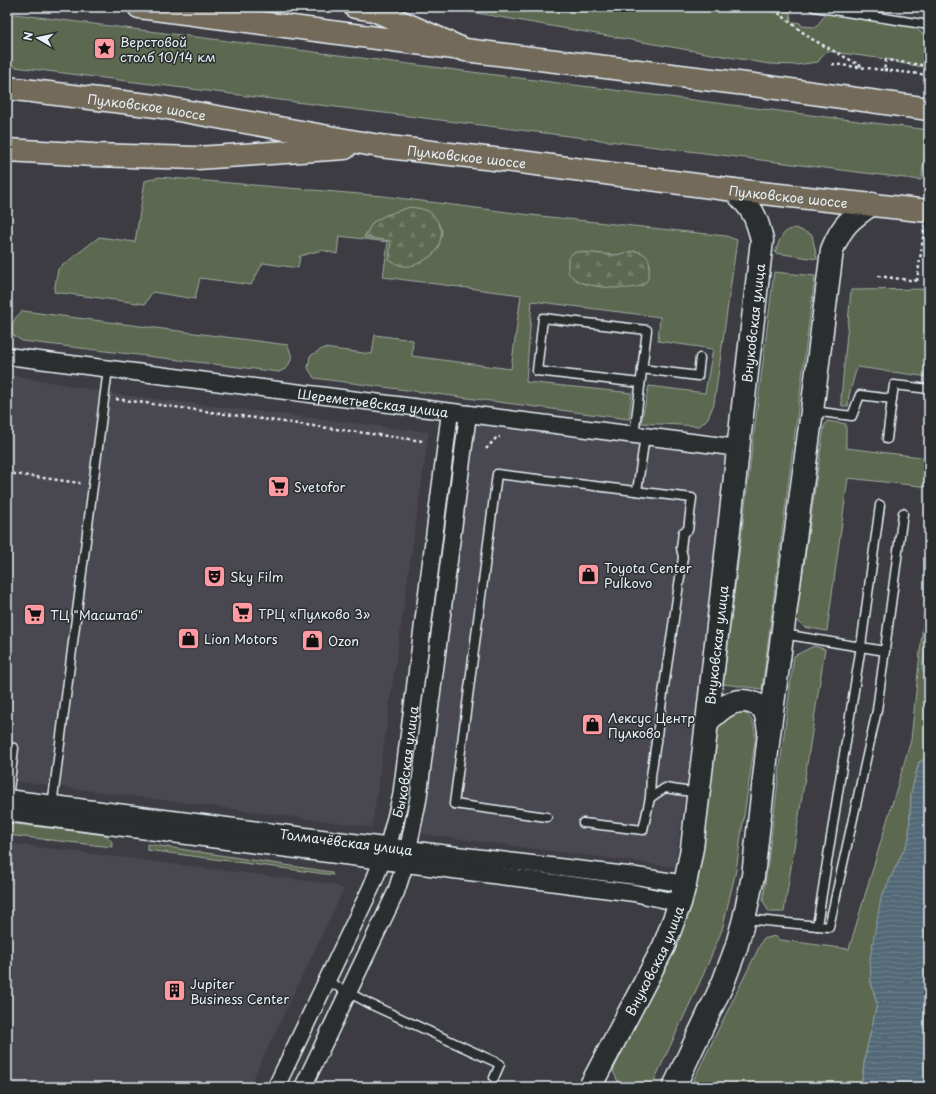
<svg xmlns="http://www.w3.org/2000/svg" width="936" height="1094" font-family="'Playpen Sans',sans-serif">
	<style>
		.built { fill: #494650 }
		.grass { fill: #5b674f; stroke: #a2aca4 }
		.forest { fill: url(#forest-firs); stroke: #a2aca4 }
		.water { fill: url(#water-rules); stroke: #8e9fab }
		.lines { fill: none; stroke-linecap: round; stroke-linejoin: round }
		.lane-casing { stroke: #e8f1f8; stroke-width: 11 }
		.street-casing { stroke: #e8f1f8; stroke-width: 19 }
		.secondary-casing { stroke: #e8f1f8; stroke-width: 25 }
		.primary-casing { stroke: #e8f1f8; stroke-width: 25 }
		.highway-casing { stroke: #e8f1f8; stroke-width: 25 }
		.path { stroke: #e8f1f8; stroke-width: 2.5; stroke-dasharray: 3 3; stroke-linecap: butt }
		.lane { stroke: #2a2d2e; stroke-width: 8 }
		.street { stroke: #2a2d2e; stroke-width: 16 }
		.secondary { stroke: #2a2d2e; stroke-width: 22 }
		.primary { stroke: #736b5a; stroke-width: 22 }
		.highway { stroke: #736b5a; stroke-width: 22 }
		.path-bridge { stroke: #e8f1f8; stroke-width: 2.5; stroke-dasharray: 3 3; stroke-linecap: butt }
		.labels { text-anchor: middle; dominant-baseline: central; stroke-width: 3; stroke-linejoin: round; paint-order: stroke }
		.poi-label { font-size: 13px; fill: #e8f1f8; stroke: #2a2d2e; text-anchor: start }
		.street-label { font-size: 13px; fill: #e8f1f8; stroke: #2a2d2e }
	</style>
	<defs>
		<pattern id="forest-firs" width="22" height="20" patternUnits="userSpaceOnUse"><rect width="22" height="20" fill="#5b674f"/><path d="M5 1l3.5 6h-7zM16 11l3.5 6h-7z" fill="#737d69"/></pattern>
		<pattern id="water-rules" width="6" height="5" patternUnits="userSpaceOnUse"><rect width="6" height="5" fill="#526977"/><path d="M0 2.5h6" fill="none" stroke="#6b7f8b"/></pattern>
	</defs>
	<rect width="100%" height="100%" fill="#3c3c42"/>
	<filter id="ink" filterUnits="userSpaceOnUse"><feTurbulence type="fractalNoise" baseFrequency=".025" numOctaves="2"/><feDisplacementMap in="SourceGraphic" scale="8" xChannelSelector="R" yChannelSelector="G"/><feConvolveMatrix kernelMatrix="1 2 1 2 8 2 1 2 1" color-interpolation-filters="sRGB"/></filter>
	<g filter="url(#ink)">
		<!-- built -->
		<g class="built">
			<path d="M7 374 114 394 429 432 372 827 7 780Z"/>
			<path d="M472 412 731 449 675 867 422 834Z"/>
			<path d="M7 843 332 884 344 889 249 1087H7Z"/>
		</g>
		<!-- grass -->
		<g class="grass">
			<path d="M442 7H786L790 13 791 21 800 23 802 26 816 27 829 10 908 25 918 30 929 39V68L900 63 892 60 826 51 818 62 796 65 769 64Z"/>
			<path d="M7 13 929 130 921 180 7 66Z"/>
			<path d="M159 177 383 196 531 215 726 236 737 240 714 404 708 418 700 426 641 423 649 386 705 393 713 349 658 341 660 317 532 301 526 382 632 393 629 419 314 378 308 368 310 356 324 348 372 354 375 335 413 340 412 356 511 369 521 295 383 277 388 242 339 236 337 254 322 250 300 256 298 268 263 263 251 285 200 278 195 299 152 292 145 304 54 292 58 269 99 237 135 242 145 181Z"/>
			<path d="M796 228 812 235 817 259 775 253C780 240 781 230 796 228Z"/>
			<path d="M774 272 815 276 762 689 723 684Z"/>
			<path d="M929 289V377L857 367 849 395 848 406H842L841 399 851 290Z"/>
			<path d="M23 311 288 345 292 358 287 368 279 372 22 341 13 335C11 324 14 317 23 311Z"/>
			<path d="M827 421 846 424V448L929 458V487L848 478 827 631 804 627 796 619 824 427Z"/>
			<path d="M929 565V757L919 762 911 793 909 839 881 898 871 982 877 1004 865 1057 861 1087H690L763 939 775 936 780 940 849 949 911 740Z"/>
			<path d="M814 646 825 649 784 912H769L763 901 794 656Z"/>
			<path d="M739 710C754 717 755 725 755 741L736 870 722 930 704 973 654 1081 648 1087H624L619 1084 613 1071 690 908 701 852 715 725Z"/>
			<path d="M7 823 106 835 112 842V847L7 835Z"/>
			<path d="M147 844 331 872 333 875 147 850Z"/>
		</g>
		<!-- forest -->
		<g class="forest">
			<path d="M410 207C431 210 433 211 442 231 441 236 440 244 437 250 435 253 431 256 428 258 412 268 405 269 389 260L391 241 364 237 373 222 386 215Z"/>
			<path d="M635 251C647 253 651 259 649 270 649 275 648 281 644 284 635 292 591 287 580 282 575 280 571 276 568 272V258L574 252H581L615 255Z"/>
		</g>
		<!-- water -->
		<g class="water">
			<path d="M929 624V683L922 668Z"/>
			<path d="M929 757V1087H861L865 1057 877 1004 871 982 870 958 881 898 909 839 911 793 919 762Z"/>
		</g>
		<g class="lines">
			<defs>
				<g id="lane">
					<path d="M814 7 929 25"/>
					<path d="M642 369 698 376 700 358"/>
					<path d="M813 411 852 416 860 395 892 399 894 385 929 389"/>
					<path d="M634 435 647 330 543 318 537 371 640 383"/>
					<path d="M887 439 892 399"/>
					<path d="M637 491 645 436"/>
					<path d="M783 634 885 651"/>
					<path d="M7 747 14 748 8 798"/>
					<path d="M650 798 665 788 698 793"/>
					<path d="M52 806 108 369"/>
					<path d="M547 817 454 804 497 474 692 498 688 530 683 532 681 548 683 557 651 776 650 798 643 830 583 823"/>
					<path d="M745 919 829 927 877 710 903 513"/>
					<path d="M817 926 861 646 880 505"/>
					<path d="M327 981 372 1005 500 1064 494 1078"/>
				</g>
				<g id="street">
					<path id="s1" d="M7 356 739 448"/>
					<path id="s2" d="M7 798 456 855 636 876 685 884"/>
					<path d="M7 813 634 893 680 903"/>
					<path id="s3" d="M276 1087 371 888 388 846 401 797 450 412"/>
					<path d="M303 1087 396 892 405 864 418 800 468 414"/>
				</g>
				<g id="secondary">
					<path d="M707 722C720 709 734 696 753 703 758 705 763 707 765 712 767 718 768 725 769 731"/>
					<path id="s4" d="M590 1087 664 946 680 903 685 884 692 848 707 722 762 240C756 214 752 209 734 190"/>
					<path d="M674 1087 723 983 736 948 744 919 753 876 769 734 812 411 832 250C842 225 850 219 872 204"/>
				</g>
				<path id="primary" d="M139 7 454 48"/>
				<g id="highway">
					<path d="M355 7 374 10 465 50 754 85 929 109"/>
					<path id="s5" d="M7 88 156 106 379 146 521 162 734 190 929 211"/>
					<path d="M7 150 94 155 197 158 345 148"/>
				</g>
			</defs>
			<!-- lane casing -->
			<use href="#lane" class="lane-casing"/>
			<!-- street casing -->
			<use href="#street" class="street-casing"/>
			<!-- secondary casing -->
			<use href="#secondary" class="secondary-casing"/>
			<!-- primary casing -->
			<use href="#primary" class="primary-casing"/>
			<!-- highway casing -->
			<use href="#highway" class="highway-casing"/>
			<!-- path -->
			<g class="path">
				<path d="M768 7 780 14 810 38 863 67"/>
				<path d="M832 64 884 70 886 60 929 66"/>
				<path d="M884 70 929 75"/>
				<path d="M878 276 917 281"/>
				<path d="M116 399 423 441"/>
				<path d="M486 449 497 437H500"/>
				<path d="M7 473 80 483"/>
			</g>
			<!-- lane -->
			<use href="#lane" class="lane"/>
			<!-- street -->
			<use href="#street" class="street"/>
			<!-- secondary -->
			<use href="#secondary" class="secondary"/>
			<!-- primary -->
			<use href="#primary" class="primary"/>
			<!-- highway -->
			<use href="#highway" class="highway"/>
			<!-- path-bridge -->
			<path class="path-bridge" d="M917 281 929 194"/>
		</g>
	</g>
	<!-- icons -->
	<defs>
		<symbol id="sight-square" viewBox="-11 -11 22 22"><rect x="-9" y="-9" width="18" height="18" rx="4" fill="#ff9aa2" stroke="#2a2d2e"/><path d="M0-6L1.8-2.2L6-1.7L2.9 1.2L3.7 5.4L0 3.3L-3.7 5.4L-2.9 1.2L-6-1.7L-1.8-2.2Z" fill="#111"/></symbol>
		<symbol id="supermarket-square" viewBox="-11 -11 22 22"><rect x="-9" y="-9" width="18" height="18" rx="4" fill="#ff9aa2" stroke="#2a2d2e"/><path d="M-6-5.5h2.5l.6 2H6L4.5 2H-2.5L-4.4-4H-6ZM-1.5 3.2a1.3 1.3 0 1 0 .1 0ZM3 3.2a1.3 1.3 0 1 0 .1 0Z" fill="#111"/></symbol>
		<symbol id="shop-square" viewBox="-11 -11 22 22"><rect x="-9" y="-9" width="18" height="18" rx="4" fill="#ff9aa2" stroke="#2a2d2e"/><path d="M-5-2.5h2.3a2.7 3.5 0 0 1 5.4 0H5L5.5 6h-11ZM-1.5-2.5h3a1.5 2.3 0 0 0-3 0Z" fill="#111"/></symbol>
		<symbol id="theatre-square" viewBox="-11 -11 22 22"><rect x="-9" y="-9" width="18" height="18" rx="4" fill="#ff9aa2" stroke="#2a2d2e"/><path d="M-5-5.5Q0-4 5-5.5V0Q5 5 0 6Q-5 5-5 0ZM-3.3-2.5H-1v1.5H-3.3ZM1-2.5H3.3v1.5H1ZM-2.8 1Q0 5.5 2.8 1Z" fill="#111"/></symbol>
		<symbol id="building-square" viewBox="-11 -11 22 22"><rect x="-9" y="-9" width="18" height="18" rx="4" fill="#ff9aa2" stroke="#2a2d2e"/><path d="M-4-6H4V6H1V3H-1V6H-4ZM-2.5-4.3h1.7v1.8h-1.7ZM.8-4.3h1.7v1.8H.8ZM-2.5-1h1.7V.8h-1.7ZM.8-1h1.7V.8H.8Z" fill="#111"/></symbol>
	</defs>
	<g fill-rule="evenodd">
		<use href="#sight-square" x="92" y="36" width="25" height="25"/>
		<use href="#supermarket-square" x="266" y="474" width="25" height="25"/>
		<use href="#shop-square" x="576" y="562" width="25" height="25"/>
		<use href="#theatre-square" x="202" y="564" width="25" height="25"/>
		<use href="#supermarket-square" x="230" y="600" width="25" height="25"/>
		<use href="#supermarket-square" x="22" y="602" width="25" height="25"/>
		<use href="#shop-square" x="176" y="626" width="25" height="25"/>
		<use href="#shop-square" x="300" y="628" width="25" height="25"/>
		<use href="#shop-square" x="580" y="712" width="25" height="25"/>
		<use href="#building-square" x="162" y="978" width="25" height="25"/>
	</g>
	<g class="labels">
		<!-- poi labels -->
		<g class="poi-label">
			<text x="120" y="41">Верстовой<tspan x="120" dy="15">столб 10/14 км</tspan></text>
			<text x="294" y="486">Svetofor</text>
			<text x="604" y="567">Toyota Center<tspan x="604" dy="15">Pulkovo</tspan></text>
			<text x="230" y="576">Sky Film</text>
			<text x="258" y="613">ТРЦ «Пулково 3»</text>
			<text x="50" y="614">ТЦ "Масштаб"</text>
			<text x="204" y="638">Lion Motors</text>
			<text x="328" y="640">Ozon</text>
			<text x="608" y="717">Лексус Центр<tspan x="608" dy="15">Пулково</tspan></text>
			<text x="190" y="983">Jupiter<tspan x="190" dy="15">Business Center</tspan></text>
		</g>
		<!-- street labels -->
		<g class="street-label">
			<text stroke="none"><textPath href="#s5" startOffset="141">Пулковское шоссе</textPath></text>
			<text stroke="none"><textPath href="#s5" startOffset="465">Пулковское шоссе</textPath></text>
			<text stroke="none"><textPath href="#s5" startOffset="789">Пулковское шоссе</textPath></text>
			<text stroke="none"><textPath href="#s4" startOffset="790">Внуковская улица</textPath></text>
			<text stroke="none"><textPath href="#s1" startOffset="369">Шереметьевская улица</textPath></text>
			<text stroke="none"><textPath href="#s4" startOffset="466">Внуковская улица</textPath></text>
			<text stroke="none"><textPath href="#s3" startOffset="352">Быковская улица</textPath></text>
			<text stroke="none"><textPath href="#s2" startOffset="342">Толмачёвская улица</textPath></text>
			<text stroke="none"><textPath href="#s4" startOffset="142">Внуковская улица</textPath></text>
		</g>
	</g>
	<!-- margin -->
	<rect width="936" height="1094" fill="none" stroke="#2a2d2e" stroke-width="24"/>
	<rect x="12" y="12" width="912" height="1070" fill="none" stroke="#e8f1f8" stroke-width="1.5" filter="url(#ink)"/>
	<!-- north arrow -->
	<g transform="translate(38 38) rotate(279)" stroke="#2a2d2e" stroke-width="3" paint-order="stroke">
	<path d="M0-3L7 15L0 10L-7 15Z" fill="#e8f1f8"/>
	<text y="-6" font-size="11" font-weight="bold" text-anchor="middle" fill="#e8f1f8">N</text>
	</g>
</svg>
